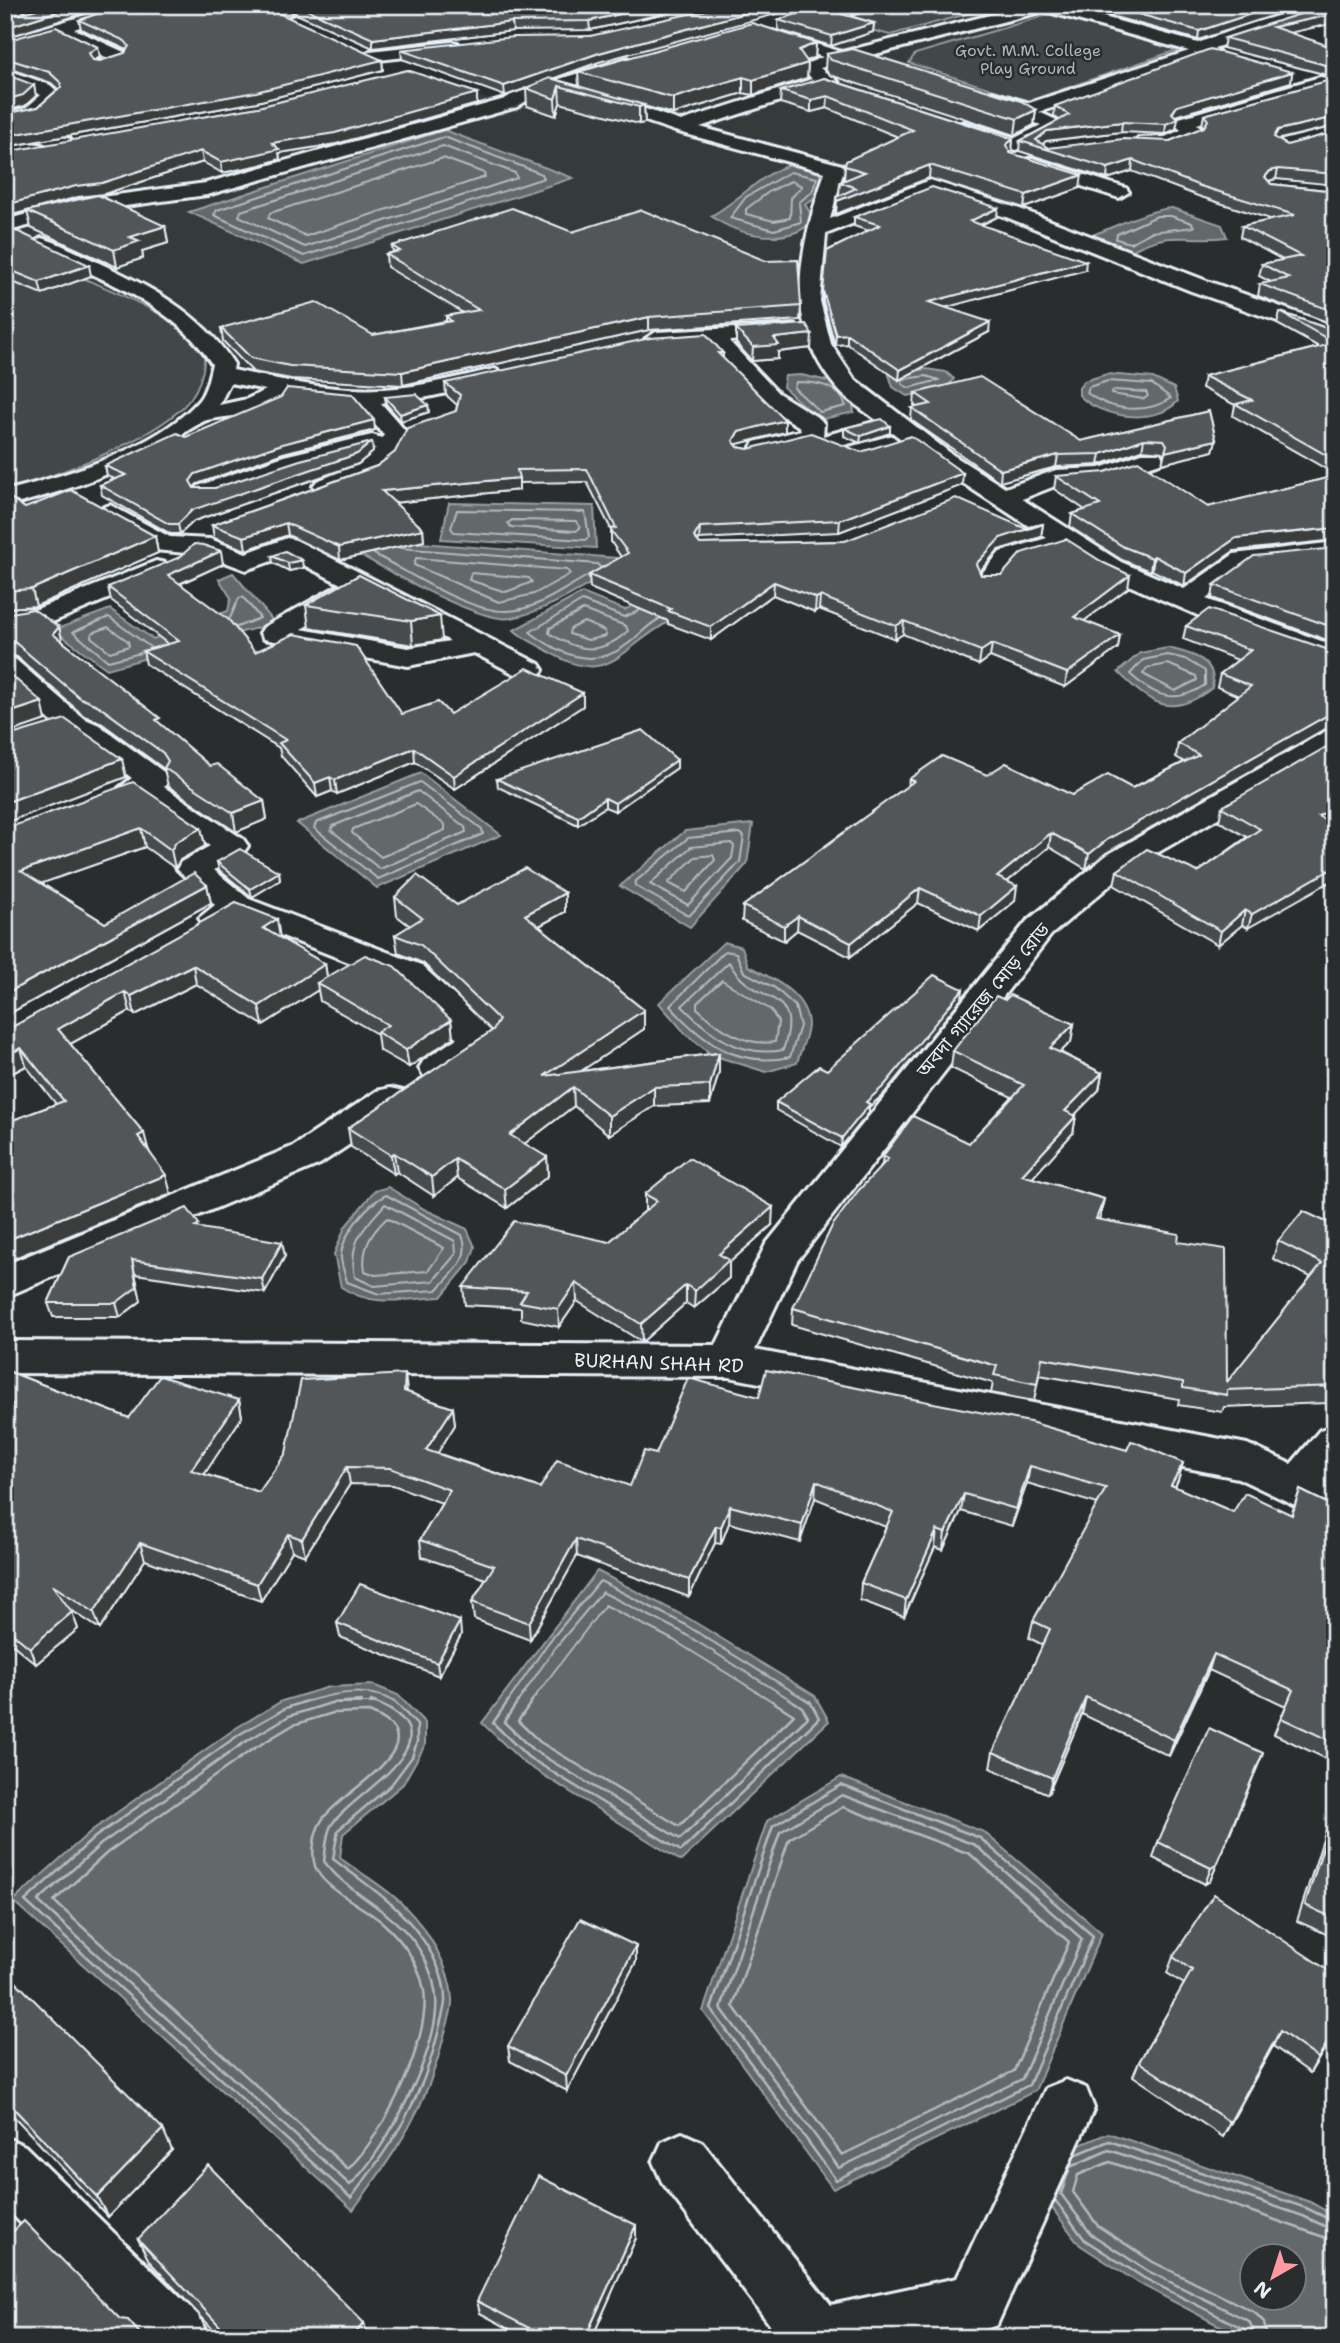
<svg xmlns="http://www.w3.org/2000/svg" width="1340" height="2343" font-family="'Shantell Sans','Noto Sans Bengali',sans-serif">
	<style>
		.built { fill: #363a3b }
		.green { fill: #424648; stroke: #959ca0; stroke-width: 2 }
		.water { fill: #63686b; stroke: #989fa3; stroke-width: 2; fill-rule: evenodd }
		.lines { fill: none; stroke-linecap: round; stroke-linejoin: round }
		.shore-far1 { stroke: #b3bac0; stroke-width: 2 }
		.shore { stroke: #b3bac0; stroke-width: 2.5 }
		.minor-casing { stroke: #e8f1f8; stroke-width: 6 }
		.minor { fill: #2a2d2e; fill-rule: evenodd }
		.wall { fill: #474b4d; stroke: #e8f1f8; stroke-width: 2 }
		.shaded-wall { fill: #3a3d3e; stroke: #e8f1f8; stroke-width: 2 }
		.building { fill: #535759; stroke: #e8f1f8; stroke-width: 2 }
		.labels { text-anchor: middle; dominant-baseline: central; stroke-width: 5; stroke-linejoin: round; paint-order: stroke }
		.far-park-label { font-size: 16px; fill: #aeb5ba; stroke: #2a2d2e }
		.street-label { font-size: 19px; fill: #e8f1f8; stroke: #2a2d2e }
	</style>
	<rect width="100%" height="100%" fill="#2a2d2e"/>
	<filter id="ink" filterUnits="userSpaceOnUse"><feTurbulence type="fractalNoise" baseFrequency=".0143" numOctaves="2"/><feDisplacementMap in="SourceGraphic" scale="14" xChannelSelector="R" yChannelSelector="G"/><feConvolveMatrix kernelMatrix="1 2 1 2 8 2 1 2 1" color-interpolation-filters="sRGB"/></filter>
	<g filter="url(#ink)">
		<!-- built -->
		<path class="built" d="M865 5H1040L1274 70 841 211 811 311 403 395 223 364 14 231 5 229V158L410 71 505 105Z"/>
		<!-- green -->
		<g class="green">
			<path d="M864 5H1000L890 35 841 22Z"/>
			<path d="M1051 14 1177 50 1029 101 909 63 915 54Z"/>
			<path d="M5 248C45 263 185 313 203 349 205 355 204 364 203 370 200 384 194 397 183 407 147 442 54 477 5 490Z"/>
		</g>
		<!-- water -->
		<g class="water">
			<path d="M444 130 573 178 304 264 189 212Z"/>
			<path d="M789 165 828 172 817 198 805 204 814 220C788 247 739 236 711 216 739 201 758 176 789 165Z"/>
			<path d="M1172 208 1222 225 1227 237C1186 242 1171 229 1131 251L1087 237C1113 228 1146 210 1172 208Z"/>
			<path d="M926 369 946 372 954 379C945 393 923 393 907 396L893 387 889 375Z"/>
			<path d="M1107 374 1153 378 1174 388 1178 401C1156 426 1100 418 1079 395V388L1084 381Z"/>
			<path d="M801 375 833 382 852 399 854 412 819 420 783 387 785 376Z"/>
			<path d="M449 503 594 506 596 548 441 539Z"/>
			<path d="M343 537 617 558 619 567C586 585 549 611 511 618 479 624 374 563 343 545Z"/>
			<path d="M233 573 275 623 107 669 54 630 110 609 153 639 228 611 231 598 219 579Z"/>
			<path d="M671 584 670 621C619 648 609 690 546 650 535 643 523 639 514 630L582 593 625 610Z"/>
			<path d="M1168 648C1192 654 1218 659 1212 688 1171 720 1151 704 1118 672L1140 653Z"/>
			<path d="M421 773 501 835 377 888 297 823Z"/>
			<path d="M753 824 747 864 690 927 620 886 685 831Z"/>
			<path d="M724 942 742 947 748 966C772 978 808 994 808 1026 807 1037 800 1052 797 1063L766 1072 712 1055 685 1033 659 1003Z"/>
			<path d="M388 1187 424 1209 467 1229 475 1247 470 1262 441 1297C405 1299 372 1308 341 1287L334 1254 345 1227 374 1191Z"/>
			<path d="M597 1571 688 1618 815 1696 829 1721 681 1861 524 1763 482 1723Z"/>
			<path d="M373 1685 398 1695 425 1723V1745L403 1784 343 1834 340 1858C361 1874 386 1887 404 1906 428 1930 450 1965 452 1999 453 2011 447 2025 444 2036 427 2109 396 2151 353 2210L13 1901 91 1831 236 1728 282 1701 329 1687Z"/>
			<path d="M841 1777 984 1832 1102 1933 1035 2091 833 2189 703 2011 767 1821Z"/>
			<path d="M1108 2133 1310 2202 1335 2216V2338H1248L1216 2324 1140 2284 1080 2245 1043 2196 1057 2155ZM1252 2256H1294V2298H1252Z"/>
		</g>
		<g class="lines">
			<!-- shore-far1 -->
			<g class="shore-far1">
				<path d="M444 137 542 174 544 178 304 256 214 215 217 210Z"/>
				<path d="M443 146 515 173 517 178 305 247 239 216 241 211Z"/>
				<path d="M443 158 484 173 485 177 306 236 268 218 270 213Z"/>
				<path d="M790 172 817 178 812 192 799 202 801 222 774 230 730 218 746 197Z"/>
				<path d="M791 181 802 186 791 198 790 218 774 221 746 214V209L770 191Z"/>
				<path d="M1157 216H1171L1192 223 1194 227 1151 232 1130 243 1116 239 1117 234Z"/>
				<path d="M903 380 902 384 909 388 939 380 926 376 904 379"/>
				<path d="M1108 381 1152 384 1171 398C1146 415 1111 411 1087 393L1089 387Z"/>
				<path d="M796 382C816 382 839 385 846 406L820 412 794 388Z"/>
				<path d="M1114 390 1146 392 1148 396 1144 399 1111 394Z"/>
				<path d="M457 510 585 512 589 537 585 540 454 532 451 528Z"/>
				<path d="M512 520 576 521 580 528 576 531 511 527 508 523Z"/>
				<path d="M400 548 597 564 600 567"/>
				<path d="M374 554C409 572 469 613 508 611 536 610 564 589 587 576"/>
				<path d="M416 558 567 570 570 574 534 594 499 602 414 565Z"/>
				<path d="M471 573 529 578 532 582 506 592 469 580Z"/>
				<path d="M583 610 626 626 628 631C600 656 579 652 549 633L550 628Z"/>
				<path d="M639 611 624 617 582 601 530 632C559 654 592 670 625 646 637 638 646 626 659 619"/>
				<path d="M230 618 239 598 243 597 260 618 237 627"/>
				<path d="M584 622 605 631 606 636 588 640 569 634 570 629Z"/>
				<path d="M108 627 128 641 129 646 110 652 91 637 92 633Z"/>
				<path d="M141 653 108 661 73 632 109 617 150 647"/>
				<path d="M1168 655 1185 659 1205 671V685C1175 705 1155 697 1130 674L1143 660Z"/>
				<path d="M1168 664 1196 676 1197 680 1175 691 1143 674 1147 668Z"/>
				<path d="M420 782 482 829 483 834 378 879 314 828 316 823Z"/>
				<path d="M418 791 465 827 466 832 380 869 331 830 333 826Z"/>
				<path d="M416 804 445 825V830L381 857 352 833 353 829Z"/>
				<path d="M740 833 744 836 740 862 689 916 635 886 636 881 688 838Z"/>
				<path d="M731 843 734 846 732 858 688 905 650 884 691 847Z"/>
				<path d="M713 855 715 860 686 892 668 883 695 857Z"/>
				<path d="M725 951 736 953 744 972 775 988 795 1006 800 1026 790 1057C739 1068 703 1043 670 1006Z"/>
				<path d="M729 962C751 1007 806 985 783 1050 741 1058 710 1035 682 1006Z"/>
				<path d="M722 980 771 1010 778 1022 775 1042C745 1047 718 1028 697 1008V1003Z"/>
				<path d="M386 1195 462 1235C472 1259 452 1273 437 1290L379 1294 347 1282C345 1273 340 1263 341 1254 344 1232 367 1204 386 1195Z"/>
				<path d="M385 1204 455 1241 456 1254 433 1281 374 1286 355 1277C348 1241 363 1230 385 1204Z"/>
				<path d="M387 1218 444 1248 428 1271 375 1275 365 1271C361 1249 371 1233 387 1218Z"/>
				<path d="M301 1703C331 1694 368 1685 396 1703"/>
				<path d="M330 1703H376"/>
				<path d="M507 1703 548 1643 600 1581 684 1624 811 1703"/>
				<path d="M517 1703 555 1648 602 1592 680 1631 796 1703"/>
				<path d="M530 1703 605 1605 675 1641 775 1703"/>
			</g>
			<!-- shore -->
			<g class="shore">
				<path d="M307 1701 286 1708 240 1734 95 1837 25 1901 351 2198C392 2144 422 2101 438 2033 440 2023 444 2012 445 2002 446 1978 432 1951 418 1933 395 1902 363 1882 333 1859L338 1830 391 1785 412 1757 417 1742V1725L394 1701"/>
				<path d="M361 1701 331 1703 289 1716 245 1742 101 1844 38 1901 350 2185C385 2153 441 2047 436 1998 434 1977 425 1956 412 1939 387 1908 344 1890 324 1861 326 1851 326 1832 332 1824 355 1791 468 1737 371 1701"/>
				<path d="M508 1701 493 1723 528 1757 681 1851 819 1718 810 1701"/>
				<path d="M518 1701 504 1722 533 1750 680 1839 808 1717 802 1707 793 1701"/>
				<path d="M532 1701 518 1721 540 1742 679 1826 794 1715 772 1701"/>
				<path d="M369 1712C446 1742 341 1790 322 1820 314 1832 311 1853 315 1866 322 1889 366 1907 384 1924 403 1941 420 1965 424 1991 431 2040 383 2136 348 2169L54 1901 108 1852 250 1751 293 1725 333 1713Z"/>
				<path d="M841 1785 980 1838 1093 1936 1029 2085 836 2180 711 2009 773 1826Z"/>
				<path d="M842 1795 975 1845 1082 1939 1022 2079 839 2168 721 2008 780 1832Z"/>
				<path d="M843 1807 970 1854 1069 1942 1014 2071 842 2155 733 2006 789 1839Z"/>
				<path d="M1075 2155 1109 2141 1306 2208 1335 2222"/>
				<path d="M1055 2200 1085 2240 1144 2278 1244 2329 1248 2338"/>
				<path d="M1257 2338 1249 2321 1148 2271 1091 2234 1061 2194 1070 2167 1109 2150 1303 2216 1335 2231"/>
				<path d="M1267 2338 1264 2322 1254 2312 1153 2262 1098 2226 1073 2192 1078 2175 1110 2162 1335 2241"/>
			</g>
			<defs>
				<g id="minor">
					<path d="M120 5H146L74 29 126 53 128 57 126 61 101 69 95 68 93 64 106 57 58 34 5 49V39Z"/>
					<path d="M292 5H320L276 19 268 14Z"/>
					<path d="M1030 5H1060L1198 43 1243 26 1314 5H1335V9L1214 48 1219 52 1217 56 1039 112 1065 124 1016 150 957 131 954 127 963 122 1015 138 1041 125 1022 118 1020 112 986 101 983 97 986 93 992 92 1029 103 1189 51 1045 11 820 68C826 74 835 77 839 83L836 87H823L700 127 842 165 844 169 830 219 930 180 1020 209 1207 281 1335 326V341L1191 291 1006 217 931 193 826 234 820 301 831 344 854 379 953 455 1005 488 1056 470 1100 468 1142 453H1160L1163 458 1160 463 1103 482 1060 484 1022 499 1121 562 1184 589 1234 554 1335 542V558L1250 567 1206 599 1335 646V664L1218 624 1103 574 1065 549 1018 564 1000 585H980L977 579 1000 552 1047 538 935 465 892 432 830 449 821 447 819 440 763 454 754 452 751 447 754 442 801 430 800 427 762 403 706 342 656 346 645 339 656 332 796 325 799 330 796 335 788 337 729 341 778 393 820 419 824 424 823 436 878 421C864 410 846 400 836 387 780 320 801 247 825 172L675 131 589 102 586 98 589 94H601L681 121 812 79 801 66 823 57 761 37V31H773L842 52Z"/>
					<path d="M452 42 458 43V51L370 61 362 56 370 51Z"/>
					<path d="M628 58 636 63 634 67 526 101 517 107 207 195 80 212 5 232V220L79 200 206 183 505 99 514 93Z"/>
					<path d="M5 69 50 85 61 95 38 116 5 123V113L26 108 41 95 5 80Z"/>
					<path d="M1320 77 1326 78 1329 82 1326 86 1197 124 1204 131 1201 135C1184 142 1152 159 1136 142L1138 138 1165 137 1181 130 1173 123 1176 119Z"/>
					<path d="M5 128 41 131 70 139 72 143 63 149 39 141 5 138Z"/>
					<path d="M1032 158 1126 188 1129 192 1119 198 1025 168 1023 164 1025 160Z"/>
					<path d="M41 238C58 242 75 252 91 259 147 285 200 311 234 364L233 370C282 380 333 392 383 389 421 387 458 377 495 369L506 376 503 381 428 397 381 403 408 434C393 464 354 500 317 491L313 486 317 481 360 464 376 448 301 466 207 499 198 496 194 491 198 486 284 456 372 435 382 438 384 435 356 403 287 395C274 417 230 414 207 420 196 423 163 449 148 456 102 479 54 494 5 507V491C65 476 159 447 199 400 207 390 209 375 212 364 174 303 96 277 34 248L31 244ZM230 383 266 390 247 399 219 405Z"/>
					<path d="M110 505 170 537 210 539 246 553 287 538 296 540 539 664 543 670 539 676 529 679 519 676 474 653 408 666 264 639 260 633 264 627 341 584 286 556 246 570 206 555 155 550 101 518 97 513 101 508ZM362 595 450 641 408 648 301 629Z"/>
					<path d="M156 561 165 563 169 569 165 575 50 623 22 624 5 630V611L18 608 37 609Z"/>
					<path d="M5 656 15 659 83 718 99 725 165 773 169 780 164 787 243 839 248 846 243 853 214 870 249 899 421 965 493 1031 498 1039C484 1060 449 1083 424 1076L419 1068 424 1060 457 1038 397 981 239 919 216 928 204 925 199 918 215 905 177 869 181 862 210 846 137 797 124 795 119 788 132 778 77 737 61 730 5 680Z"/>
					<path d="M1335 729V751L1129 869 1051 935 797 1261 755 1350 1247 1444 1291 1464 1320 1430 1335 1425V1474L1328 1482 1335 1485V1524L1238 1478 729 1377 5 1373V1341L716 1345 766 1244 1027 921 1107 855 1324 732Z"/>
					<path d="M390 1088 403 1091 409 1100 403 1109 320 1164 5 1297V1265L294 1146 377 1091Z"/>
					<path d="M1066 2080 1086 2088 1094 2108 997 2325 960 2338H780L662 2182 653 2162 662 2142 682 2133 702 2142 831 2305 957 2278 1046 2088Z"/>
					<path d="M5 2137 25 2146 199 2316 208 2338H134L5 2207Z"/>
				</g>
			</defs>
			<!-- minor casing -->
			<use href="#minor" class="minor-casing"/>
			<!-- minor -->
			<use href="#minor" class="minor"/>
		</g>
		<!-- wall -->
		<g class="wall">
			<path d="M11 5H110L5 38V18L27 12Z"/>
			<path d="M276 5H702L590 30 513 31 373 48Z"/>
			<path d="M825 5H885L850 16 874 23 873 32 831 46 778 30V20Z"/>
			<path d="M1071 5H1305L1198 40Z"/>
			<path d="M79 20 382 60 383 70 257 102 5 147V114L38 107 58 89 51 83 5 67V41L100 57 94 61H100L125 53 127 50 81 29Z"/>
			<path d="M1289 33 1335 48V126L1279 140 1287 145 1335 132V185L1276 179 1269 181 1271 184 1335 191V325L1258 296 1260 284 1271 282 1259 276 1262 264 1283 260 1240 237 1242 226 1273 220 1198 196 1132 171 1107 179 1019 151 1020 141 1059 120 1054 116 1055 106 1292 72 1291 82 1175 116 1176 129 1165 134 1121 132 1046 141 1042 144 1048 148 1170 141 1204 127 1202 125 1204 115 1331 80 1327 75 1223 48 1225 38Z"/>
			<path d="M590 36 599 62 553 79 579 86 578 72 816 43 815 57 807 61 808 63 807 78 753 95 743 93 673 114 644 106 645 123 639 124 560 103 556 116 527 106 526 89 505 96 402 59 401 50Z"/>
			<path d="M826 54 1036 110 1034 125 1015 135 830 75 825 69Z"/>
			<path d="M824 78 1013 139 1012 151 1010 153 1080 188 1024 208 929 178 836 214 835 211 836 197 839 195 840 182 846 180 844 179 845 166 898 137 827 108 811 112 780 103 781 91Z"/>
			<path d="M477 93V104L336 144 279 153 280 159 260 165 222 173 203 162 104 194 78 197 32 210 165 226 168 243 142 251 143 258 117 267 31 228 27 211 5 217V152Z"/>
			<path d="M854 217H997L981 225 1085 270 945 307 989 332 899 380 847 344 835 345 823 301 827 251 869 231 854 226Z"/>
			<path d="M5 229 91 276 42 294 5 279Z"/>
			<path d="M572 232 801 306 800 320 649 330 403 385 291 379 253 372 223 341 221 328 373 335 446 321V316L463 313 387 267 386 254 393 253 392 246Z"/>
			<path d="M1280 312 1335 331V474L1233 416 1235 405 1202 388 1204 376 1319 347 1277 324Z"/>
			<path d="M736 329 811 348 778 352V359L752 361 736 343Z"/>
			<path d="M723 353V359L785 432 737 444V446L738 447 748 449 861 452 962 485 839 532 699 539 698 542 700 544 845 541 1024 528 1043 524 1041 537 998 550 980 572 981 575 1128 588 1084 621 1120 635 1118 648 1065 687 990 657 979 665 903 634 895 639 819 609 815 612 773 595 711 640 668 624V621L590 588 589 575 621 557 611 542V529L587 482 519 483V490L394 503 423 529 424 541 340 560 288 535 246 550 214 538 212 525 377 466 456 411 457 405 446 395 445 383Z"/>
			<path d="M915 393 1081 441 1209 411 1216 440 1213 451 1162 464 1164 455 1162 452 1142 450 1099 465 1056 467 1000 482 911 420 912 408 917 407 914 405Z"/>
			<path d="M385 397 428 405 429 412 401 421 386 404Z"/>
			<path d="M844 428 890 433 860 443 844 436Z"/>
			<path d="M375 430 283 453 197 484 194 488H215L373 452 358 464 194 521 180 534H171L102 495 100 485 115 479 107 476 105 466 186 437Z"/>
			<path d="M1056 476 1208 507 1335 476V540L1234 551 1184 586 1152 570 1150 571 1122 560 1070 527 1072 514 1085 510 1054 489Z"/>
			<path d="M5 494 25 508 155 536 158 553 36 606 5 608Z"/>
			<path d="M1335 548V643L1212 598 1214 585Z"/>
			<path d="M272 556 303 568 289 571 273 563Z"/>
			<path d="M223 564 180 584 255 652 402 714H450L583 693V706L455 789 415 762 337 794 332 791 317 797 281 756 279 748 146 664 143 651 168 644 111 600 108 587Z"/>
			<path d="M359 575 442 640 413 645 309 628 306 605Z"/>
			<path d="M5 614 59 627 62 641 210 766 264 801 267 819 236 832 168 786 164 769 101 723 84 716 17 657 5 654Z"/>
			<path d="M1186 626 1335 652 1323 730 1106 853 1086 869 1049 847 1007 882 1015 901 979 931 918 903 850 957 797 930 784 941 742 921 743 906 908 786 909 779 987 775 1072 795 1132 788 1184 762 1176 757 1178 743 1239 696 1217 687 1220 674 1238 660 1183 639Z"/>
			<path d="M677 760V768L615 811 605 807 578 825 498 787 497 779Z"/>
			<path d="M1222 807 1335 820 1329 823 1248 928 1242 925 1218 945 1114 885 1117 871 1198 872 1247 837 1219 821Z"/>
			<path d="M201 828 205 846 180 860 175 868 145 847 41 883 105 923 207 885 211 903 5 1016V829Z"/>
			<path d="M217 862 279 872 280 880 252 897 219 870Z"/>
			<path d="M565 893V912L539 926 644 1010V1029L581 1071 719 1053V1072L710 1104 654 1106 609 1135 574 1106 524 1144 547 1157 548 1176 507 1208 457 1178 434 1196 397 1172 394 1174 351 1147 348 1128 492 1031 423 963 398 953 395 935 410 926 397 916 395 897 457 905Z"/>
			<path d="M236 903 280 938 325 964 327 977 451 1020 453 1038 409 1067 379 1050 377 1034 320 1001 318 990 263 1025 196 984 135 1015 130 1011 70 1044 148 1149 171 1194 5 1262V1123L56 1104 26 1066 5 1077V1028L14 1026Z"/>
			<path d="M962 998 883 1095 869 1107V1113L841 1147 776 1110V1102L827 1070Z"/>
			<path d="M1005 1000 1074 1024 1071 1042 1060 1052 1102 1073 1099 1090 1074 1115 1076 1116 1073 1133 1032 1178 1104 1199 1099 1220 1178 1242 1227 1382 1311 1277 1273 1259 1278 1241 1335 1226V1401L1328 1403 1224 1407 1222 1412 1178 1405 1179 1399 1039 1375 1034 1401 991 1393 993 1383 792 1325 793 1308 882 1164 883 1156 969 1143 1012 1097 951 1068 953 1051Z"/>
			<path d="M645 1194 772 1225 729 1263V1278L694 1308 686 1303 642 1342 577 1301 559 1327 521 1319V1308L465 1305 463 1287 609 1242 645 1211Z"/>
			<path d="M199 1228 285 1256 265 1293 135 1274 141 1301 120 1317H53L48 1303 69 1257Z"/>
			<path d="M5 1370 129 1418 239 1400 242 1417 204 1474 259 1492 407 1392 453 1408 455 1425 437 1453 540 1488 630 1486 656 1454 759 1397 1127 1450 1183 1463 1178 1480 1175 1487 1233 1512 1291 1515 1300 1490 1335 1507V1763L1274 1734 1286 1706 1209 1670 1169 1756 1082 1714 1048 1794 990 1768 993 1752 1043 1645 1029 1638 1033 1621 1098 1504 1027 1483 1012 1526 961 1511 943 1550 935 1547 904 1617 860 1600 861 1583 886 1527 815 1498 800 1542 729 1523 721 1544 715 1543 689 1597 577 1556 530 1640 474 1619 472 1602 486 1579 422 1557 420 1540 442 1503 393 1485 350 1484 305 1556 292 1551 261 1601 145 1560 100 1629 71 1610 78 1629 36 1664 5 1638Z"/>
			<path d="M337 1623 461 1635 439 1676 340 1637Z"/>
			<path d="M1263 1753 1210 1881 1205 1884 1153 1858 1158 1842Z"/>
			<path d="M1335 1802V1938L1297 1921Z"/>
			<path d="M1173 1957 1335 2032 1310 2073 1273 2046 1223 2137 1133 2076 1139 2062 1184 1984 1167 1973Z"/>
			<path d="M636 1962 567 2091 510 2061 508 2046Z"/>
			<path d="M5 1973 172 2150 108 2217 5 2107Z"/>
			<path d="M636 2225V2238L592 2338H526L480 2313 477 2301Z"/>
			<path d="M138 2239 364 2323 368 2338H221L149 2261Z"/>
		</g>
		<!-- shaded-wall -->
		<g class="shaded-wall">
			<path d="M78 5H110L5 38V28Z"/>
			<path d="M660 5H702L590 30 589 21Z"/>
			<path d="M775 5H809L599 62 505 96 504 86 599 53Z"/>
			<path d="M856 5H885L834 21V12Z"/>
			<path d="M1278 5H1305L1198 40 1199 31Z"/>
			<path d="M1335 14V23L1271 37 1273 27Z"/>
			<path d="M512 22 513 31 373 48V39Z"/>
			<path d="M874 23 873 32 831 46 832 36Z"/>
			<path d="M816 43 815 57 798 65 799 50Z"/>
			<path d="M98 47 100 57 90 63 89 53Z"/>
			<path d="M382 60 383 70 257 102 5 147V136Z"/>
			<path d="M808 63 807 78 753 95V80Z"/>
			<path d="M1292 72 1291 82 1175 116 1178 119 1176 129 1165 134 1166 124 1177 106Z"/>
			<path d="M743 77V93L673 114V98Z"/>
			<path d="M34 85 36 96 25 106 5 111V100Z"/>
			<path d="M559 86 560 103 556 116 555 99Z"/>
			<path d="M477 93V104L336 144 279 153 280 159 260 165 222 173 221 162 272 143Z"/>
			<path d="M828 96 827 108 811 112V100Z"/>
			<path d="M644 105 645 123 639 124V107Z"/>
			<path d="M1036 110 1034 125 1015 135 1017 119Z"/>
			<path d="M1335 117V126L1276 140 1274 137 1278 130Z"/>
			<path d="M1122 122 1121 132 1046 141 1039 147 1036 140 1047 131Z"/>
			<path d="M1013 139 1012 151 1005 158 1006 145Z"/>
			<path d="M201 151 203 162 104 194 78 197 5 217V205Z"/>
			<path d="M1133 160 1132 171 1107 179 1108 168Z"/>
			<path d="M930 165 929 178 836 214 837 201Z"/>
			<path d="M1278 169 1276 179 1268 181 1265 177 1270 171Z"/>
			<path d="M1082 175 1080 188 1024 208 1026 195Z"/>
			<path d="M998 208 997 217 969 230 970 221Z"/>
			<path d="M165 226 168 243 142 251 143 258 117 267 114 250 130 237Z"/>
			<path d="M1086 261 1085 270 929 312V302Z"/>
			<path d="M89 265 91 276 42 294 39 282Z"/>
			<path d="M649 317V330L403 385 402 372Z"/>
			<path d="M990 322 989 332 899 380 900 370Z"/>
			<path d="M812 334 811 348 778 352V359L752 361 753 347 774 338Z"/>
			<path d="M847 334V344L835 345 836 335Z"/>
			<path d="M428 405 429 412 401 421 400 414Z"/>
			<path d="M374 420 375 430 283 453 197 484 191 491 190 481 195 474 282 444Z"/>
			<path d="M785 420V432L737 444 733 453V441L738 432Z"/>
			<path d="M890 426V433L860 443 861 436Z"/>
			<path d="M1144 439 1142 450 1099 465 1101 454Z"/>
			<path d="M1216 440 1213 451 1162 464 1165 452Z"/>
			<path d="M372 442 373 452 358 464 194 521 180 534 178 524 192 510Z"/>
			<path d="M1058 455 1056 467 1000 482 1001 470Z"/>
			<path d="M963 473 962 485 839 532 840 520Z"/>
			<path d="M519 478V490L383 504 382 491Z"/>
			<path d="M286 523 288 535 246 550 244 537Z"/>
			<path d="M1043 524 1041 537 998 550 975 577 976 564 1000 538Z"/>
			<path d="M700 527 699 539 694 549V537Z"/>
			<path d="M1335 528V540L1234 551 1184 586 1186 573 1236 538Z"/>
			<path d="M423 529 424 541 340 560 339 547Z"/>
			<path d="M155 536 158 553 36 606 32 589Z"/>
			<path d="M221 551 223 564 170 588 168 575Z"/>
			<path d="M1154 556 1152 570 1150 571 1152 558Z"/>
			<path d="M302 560 303 568 289 571 288 563Z"/>
			<path d="M1130 575 1128 588 1072 630 1074 617Z"/>
			<path d="M774 582 773 595 711 640V627Z"/>
			<path d="M820 596 819 609 815 612 816 598Z"/>
			<path d="M440 616 442 640 413 645 411 621Z"/>
			<path d="M904 621 903 634 895 639 896 626Z"/>
			<path d="M59 627 63 644 53 634Z"/>
			<path d="M1120 635 1118 648 1065 687 1067 673Z"/>
			<path d="M992 644 990 657 979 665 981 651Z"/>
			<path d="M583 693V706L455 789 454 776Z"/>
			<path d="M42 702 46 720 5 734V714Z"/>
			<path d="M1335 714V727L1323 730 1106 853 1086 869 1089 854 1108 839 1326 716Z"/>
			<path d="M414 748 415 762 337 794 335 780Z"/>
			<path d="M122 759 126 777 5 823V803Z"/>
			<path d="M677 760V768L615 811V803Z"/>
			<path d="M330 777 332 791 317 797 315 783Z"/>
			<path d="M605 798V807L578 825V817Z"/>
			<path d="M264 801 267 819 236 832 233 813Z"/>
			<path d="M1335 808V820L1314 830 1318 816Z"/>
			<path d="M141 828 145 847 26 889 21 871Z"/>
			<path d="M201 828 205 846 180 860 175 868 171 850 176 842Z"/>
			<path d="M1051 833 1049 847 995 892 997 877Z"/>
			<path d="M1335 867V879L1248 928 1252 914Z"/>
			<path d="M279 872 280 880 252 897 250 889Z"/>
			<path d="M207 885 211 903 5 1016V994Z"/>
			<path d="M1017 886 1015 901 979 931 981 916Z"/>
			<path d="M920 888 918 903 850 957 851 943Z"/>
			<path d="M565 893V912L526 933 525 915Z"/>
			<path d="M1245 910 1242 925 1218 945 1221 931Z"/>
			<path d="M798 916 797 930 784 941V926Z"/>
			<path d="M277 919 280 938 263 928Z"/>
			<path d="M325 964 328 983H317L318 990 263 1025 259 1006Z"/>
			<path d="M193 965 196 984 135 1015 131 996Z"/>
			<path d="M963 989 962 998 883 1095 869 1107V1113L841 1147 842 1138 866 1102Z"/>
			<path d="M125 992 130 1011 63 1048 58 1029Z"/>
			<path d="M644 1010V1029L545 1095 544 1076Z"/>
			<path d="M451 1020 453 1038 409 1067 406 1050Z"/>
			<path d="M1074 1024 1071 1042 1047 1065 1050 1048Z"/>
			<path d="M21 1048 26 1066 5 1077V1056Z"/>
			<path d="M719 1053V1072L710 1104V1085Z"/>
			<path d="M1102 1073 1099 1090 1062 1128 1065 1111Z"/>
			<path d="M573 1087 574 1106 511 1154 510 1135Z"/>
			<path d="M654 1087V1106L609 1135V1116Z"/>
			<path d="M1076 1116 1073 1133 1019 1193 1022 1175Z"/>
			<path d="M144 1133 149 1152 138 1136Z"/>
			<path d="M394 1153 397 1172 394 1174 391 1155Z"/>
			<path d="M547 1157 548 1176 507 1208 505 1189Z"/>
			<path d="M455 1159 457 1178 434 1196 432 1177Z"/>
			<path d="M166 1175 171 1194 5 1262V1241Z"/>
			<path d="M1104 1199 1100 1216 1092 1236 1096 1219Z"/>
			<path d="M773 1207 772 1225 729 1263V1278L694 1308 695 1291 719 1254Z"/>
			<path d="M282 1242 285 1256 265 1293 262 1279Z"/>
			<path d="M132 1260 141 1301 120 1317 116 1303Z"/>
			<path d="M576 1283 577 1301 559 1327 558 1309Z"/>
			<path d="M686 1285V1303L642 1342 641 1324Z"/>
			<path d="M405 1374 407 1391H404Z"/>
			<path d="M1334 1386 1335 1401 1328 1403Z"/>
			<path d="M239 1400 242 1417 196 1487 191 1470Z"/>
			<path d="M453 1408 455 1425 429 1467 426 1450Z"/>
			<path d="M1183 1463 1178 1480 1167 1503 1171 1485Z"/>
			<path d="M1030 1466 1027 1483 1012 1526 1016 1509Z"/>
			<path d="M347 1467 350 1484 305 1556 302 1539Z"/>
			<path d="M816 1481 815 1498 800 1542 802 1525Z"/>
			<path d="M964 1494 961 1511 943 1550 945 1533Z"/>
			<path d="M730 1506 729 1523 721 1544V1527Z"/>
			<path d="M716 1526 715 1543 689 1597V1580Z"/>
			<path d="M937 1530 935 1547 904 1617 906 1600Z"/>
			<path d="M288 1534 292 1551 261 1601 257 1584Z"/>
			<path d="M576 1539 577 1556 530 1640 529 1623Z"/>
			<path d="M140 1543 145 1560 100 1629 94 1612Z"/>
			<path d="M72 1612 78 1629 36 1664 30 1648Z"/>
			<path d="M460 1621 461 1635 439 1676 437 1663Z"/>
			<path d="M1214 1654 1209 1670 1169 1756 1174 1740Z"/>
			<path d="M1086 1697 1082 1714 1048 1794 1052 1778Z"/>
			<path d="M1263 1753 1210 1881 1205 1884 1211 1868Z"/>
			<path d="M636 1946V1962L567 2091 566 2076Z"/>
			<path d="M1335 2030V2032L1310 2073 1318 2058Z"/>
			<path d="M1280 2031 1273 2046 1223 2137 1230 2122Z"/>
			<path d="M163 2129 172 2150 108 2217 97 2197Z"/>
			<path d="M636 2225V2238L592 2338H585Z"/>
			<path d="M364 2323 368 2338H351Z"/>
		</g>
		<!-- building -->
		<g class="building">
			<path d="M32 5H78L5 28V18L40 8Z"/>
			<path d="M123 5H261L382 60 256 92 5 136V114L38 107 61 87V83L49 72 5 58V41L56 27 98 47 89 53 93 60 100 61 125 53 129 46 125 41 79 20Z"/>
			<path d="M296 5H660L589 21 512 22 373 39Z"/>
			<path d="M729 5H775L599 53 504 86 401 50 513 37 590 36Z"/>
			<path d="M825 5H856L834 12 874 23 832 36 778 20Z"/>
			<path d="M1106 5H1278L1199 31Z"/>
			<path d="M1328 5H1335V14L1273 27 1335 48V72L1329 66 1225 38Z"/>
			<path d="M752 23 816 43 799 50 808 63 753 80 743 77 673 98 578 72Z"/>
			<path d="M853 49 1021 101 1036 110 1017 119 831 60 826 54Z"/>
			<path d="M1210 49 1292 72 1177 106 1172 113 1178 119 1166 124 1122 122 1047 131 1036 140 1048 148 1123 139 1170 141 1204 127 1208 120 1204 115 1331 80 1335 74V117L1278 130 1274 137 1287 145 1335 132V174L1278 169 1270 171 1265 177 1271 184 1335 191V312L1260 284 1289 278 1262 264 1301 256 1242 226 1295 215 1200 186 1133 160 1108 168 1020 141 1069 115 1055 106Z"/>
			<path d="M407 70 477 93 335 133 272 143 279 149 259 154 221 162 201 151 102 183 76 186 5 205V152L258 107Z"/>
			<path d="M5 74 34 85 23 95 5 100Z"/>
			<path d="M550 78 644 105 639 107 559 86 555 99 526 88Z"/>
			<path d="M824 78 1013 139 1006 145 1010 153 1082 175 1026 195 930 165 837 201 836 197 856 188 840 182 865 172 845 166 846 161 913 130 828 96 811 100 781 91Z"/>
			<path d="M932 187 998 208 970 221 1086 261 929 302 990 322 900 370 847 334 836 335 823 291 827 251 880 225 854 217Z"/>
			<path d="M98 195 165 226 130 237 140 241 114 250 27 211Z"/>
			<path d="M512 208 572 232 642 210 766 261 798 260 801 306 649 317 402 372 290 366 251 358 221 328 316 302 373 335 451 321 446 316 479 310 386 254 400 251 392 246Z"/>
			<path d="M5 229 19 232 89 265 39 282 5 268Z"/>
			<path d="M1280 312 1335 331V343Z"/>
			<path d="M806 324 812 334 774 338 779 345 753 347 736 329Z"/>
			<path d="M706 334 723 353H718L785 420 738 432 733 441 738 447 748 449 811 433 861 452 911 436 963 473 840 520 700 527 694 537 700 544 845 541 956 498 1024 528 1043 524 1000 538 976 564 981 575H1002L1021 553 1066 539 1104 563 1130 575 1074 617 1120 635 1067 673 992 644 981 651 904 621 896 626 820 596 816 598 774 582 711 627 668 611 671 609 589 575 628 553 610 529 616 528 587 469 517 470 519 478 382 491 423 529 339 547 286 523 244 537 212 525 377 466 395 452 407 428 456 411 460 395 445 383 650 338Z"/>
			<path d="M1335 343V460L1236 404 1252 400 1204 376Z"/>
			<path d="M980 377 1081 441 1209 411 1216 440 1165 452 1167 445 1164 440 1144 439 1101 454 1058 455 1001 470 912 408 931 404 915 393Z"/>
			<path d="M287 388 352 394 374 420 282 444 195 474 190 481 194 488H215L300 460 372 442 357 454 192 510 178 524H169L100 485 126 475 105 466 177 433 186 437 281 397Z"/>
			<path d="M416 394 428 405 400 414 385 397Z"/>
			<path d="M882 419 890 426 861 436 844 428Z"/>
			<path d="M1138 461 1208 507 1335 476V528L1236 538 1186 573 1154 556 1152 558 1124 547 1072 514 1100 505 1056 476 1105 472Z"/>
			<path d="M71 490 155 536 32 589 5 591V494L25 508Z"/>
			<path d="M194 544 203 545 221 551 168 575 229 620 255 652 294 634 356 646 402 714 438 702 450 714 527 668 583 693 454 776 414 748 335 780 330 777 315 783 279 743 286 740 143 651 179 641 108 587 180 557Z"/>
			<path d="M1335 548V628L1214 585 1254 556Z"/>
			<path d="M285 551 302 560 288 563 272 556Z"/>
			<path d="M359 575 440 616 411 621 306 605Z"/>
			<path d="M33 609 59 627 53 634 160 718 156 720 210 766 217 764 264 801 233 813 164 768 168 761 163 753 97 705 80 698 12 640 5 638V614Z"/>
			<path d="M1209 609 1335 652V714L1326 716 1108 839 1089 854 1051 833 997 877 1017 886 981 916 920 888 851 943 798 916 784 926 743 906 914 781 909 779 942 756 987 775 1006 763 1072 795 1108 775 1132 788 1199 755 1178 743 1251 686 1220 674 1251 650 1186 626Z"/>
			<path d="M5 670 42 702 5 714Z"/>
			<path d="M65 719 122 759 5 803V737Z"/>
			<path d="M643 730 677 760 615 803 605 798 578 817 497 779Z"/>
			<path d="M1335 742V808L1318 816 1335 826V867L1252 914 1245 910 1221 931 1117 871 1147 849 1198 872 1260 829 1222 807Z"/>
			<path d="M133 782 201 828 176 842 171 850 141 828 21 871 105 923 194 873 207 885 5 994V829Z"/>
			<path d="M240 849 279 872 250 889 217 862Z"/>
			<path d="M525 868 565 893 525 915 644 1010 544 1076 719 1053 710 1085 654 1087 609 1116 573 1087 510 1135 547 1157 505 1189 455 1159 432 1177 394 1153 391 1155 348 1128 493 1030 499 1020 421 945 395 935 422 918 395 897 417 875 457 905Z"/>
			<path d="M236 903 277 919 263 928 325 964 259 1006 193 965 131 996 125 992 58 1029 144 1133 138 1136 166 1175 5 1241V1123L64 1101 21 1048 5 1056V1028L14 1026Z"/>
			<path d="M365 955 394 966 451 1020 406 1050 377 1032 388 1025 317 983Z"/>
			<path d="M934 975 963 989 884 1086 866 1102 870 1104 842 1138 776 1102 819 1066 827 1070Z"/>
			<path d="M1010 995 1074 1024 1050 1048 1102 1073 1065 1111 1076 1116 1022 1175 1104 1199 1096 1219 1179 1234 1178 1242 1226 1249 1227 1382 1322 1263 1278 1241 1303 1211 1335 1226V1386L1227 1390V1395L1183 1388V1382L1042 1358 1037 1384 994 1375 997 1366 793 1308 832 1226 858 1191 888 1159 883 1156 913 1116 969 1143 1024 1085 953 1051 996 996 1005 1000Z"/>
			<path d="M689 1158 773 1207 719 1254 729 1260 695 1291 686 1285 641 1324 576 1283 558 1309 520 1302 527 1291 463 1287 514 1221 609 1242 657 1201 645 1194Z"/>
			<path d="M187 1208 199 1224 195 1227 282 1242 262 1279 132 1260 137 1287 116 1303H48L69 1257Z"/>
			<path d="M5 1370 129 1418 160 1376 239 1400 191 1470 259 1492 286 1453 301 1380 405 1374 404 1391 453 1408 426 1450 540 1488 557 1460 630 1486 644 1451 656 1454 688 1378 759 1397 766 1370 1030 1422 1127 1450 1131 1441 1135 1442 1183 1463 1171 1485 1233 1512 1245 1493 1292 1515 1300 1490 1335 1507V1743L1281 1718 1293 1690 1214 1654 1174 1740 1086 1697 1052 1778 993 1752 1050 1629 1033 1621 1106 1488 1030 1466 1016 1509 964 1494 945 1533 937 1530 906 1600 861 1583 893 1512 816 1481 802 1525 730 1506 721 1527 716 1526 689 1580 576 1539 529 1623 472 1602 494 1566 420 1540 450 1490 390 1468 347 1467 302 1539 288 1534 257 1584 140 1543 94 1612 52 1585 72 1612 30 1648 5 1627V1413L13 1404H5Z"/>
			<path d="M360 1584 460 1621 437 1663 337 1623Z"/>
			<path d="M1209 1728 1263 1753 1216 1865 1211 1868 1158 1842Z"/>
			<path d="M1335 1809V1919L1305 1905Z"/>
			<path d="M1214 1894 1335 1975V2030L1318 2058 1280 2031 1230 2122 1139 2062 1192 1970 1173 1957Z"/>
			<path d="M580 1919 636 1946 566 2076 508 2046Z"/>
			<path d="M6 1972 163 2129 97 2197 5 2099Z"/>
			<path d="M208 2165 364 2323 351 2338H231L138 2239Z"/>
			<path d="M538 2176 636 2225 585 2338H548L477 2301Z"/>
			<path d="M24 2221 120 2319 128 2320 144 2338H5V2239Z"/>
		</g>
	</g>
	<g class="labels">
		<!-- far-park labels -->
		<g class="far-park-label">
			<text x="1028" y="50">Govt. M.M. College<tspan x="1028" dy="18">Play Ground</tspan></text>
		</g>
		<!-- street labels -->
		<g class="street-label">
			<text transform="translate(983 1000) rotate(-50)">অবদা গ্যারেজ মোড় রোড</text>
			<text transform="translate(659 1363) rotate(2)">BURHAN SHAH RD</text>
		</g>
	</g>
	<!-- margin -->
	<rect width="1340" height="2343" fill="none" stroke="#2a2d2e" stroke-width="28"/>
	<rect x="14" y="14" width="1312" height="2315" fill="none" stroke="#e8f1f8" stroke-width="2.5" filter="url(#ink)"/>
	<!-- north arrow -->
	<g transform="translate(1273 2277) rotate(219)"><circle r="33" fill="#2a2d2e" stroke="#767b7f" stroke-width="2"/>
	<path d="M0-5L12 26L0 18L-12 26Z" fill="#ff9aa2"/>
	<text y="-10" font-size="19" font-weight="bold" text-anchor="middle" fill="#e8f1f8">N</text>
	</g>
</svg>
